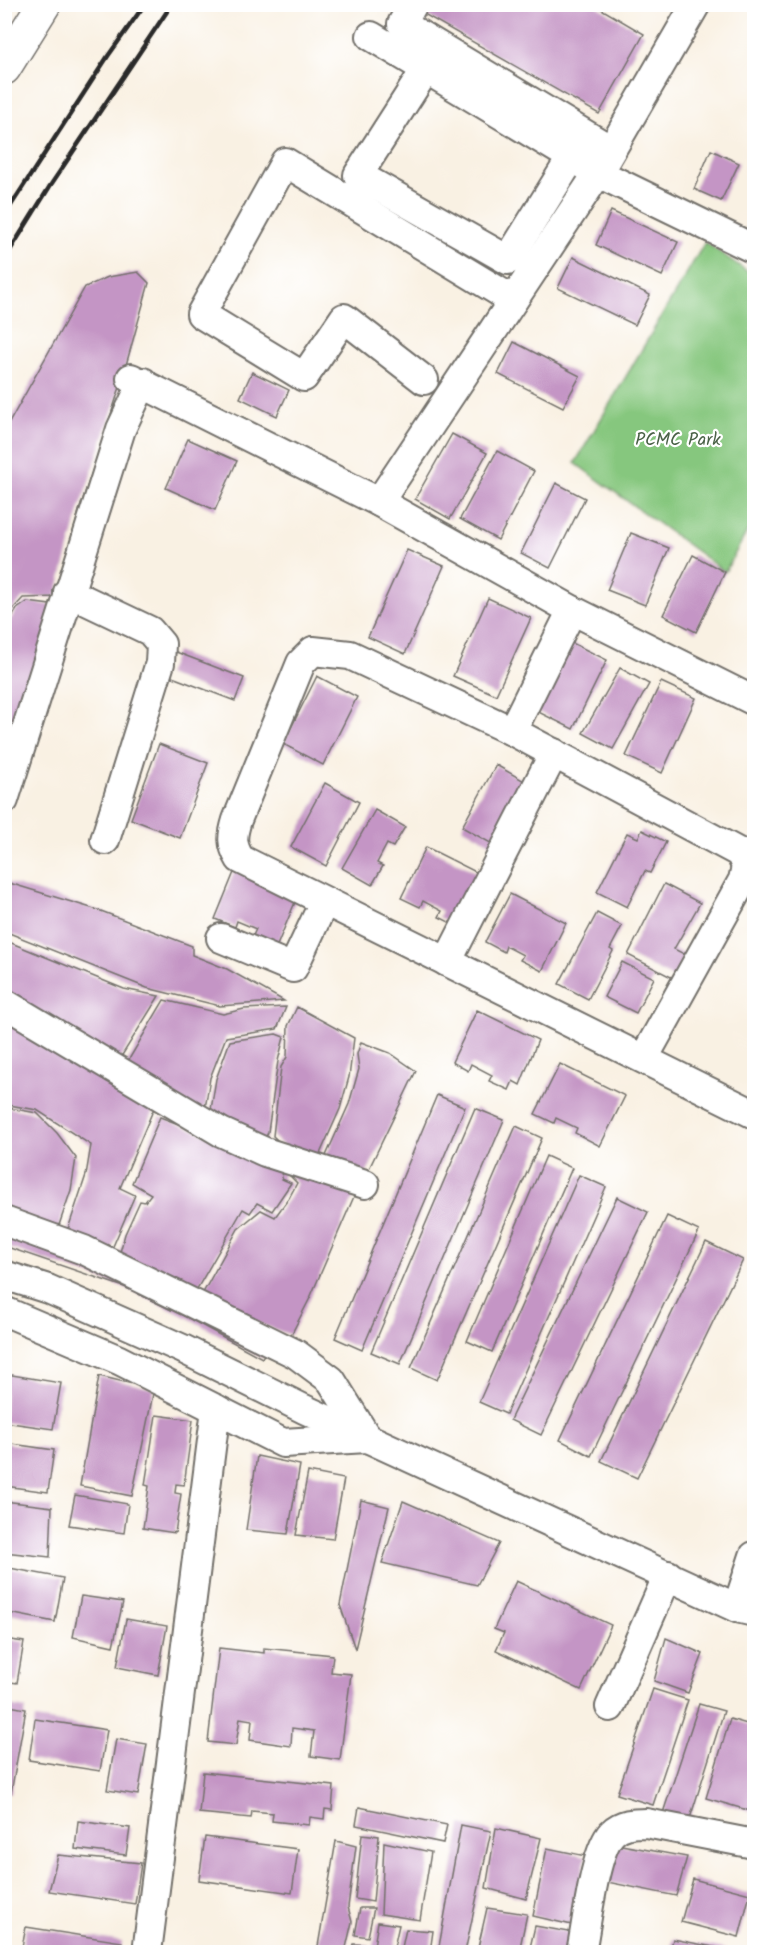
<svg xmlns="http://www.w3.org/2000/svg" width="759" height="1957" font-family="Kalam,sans-serif">
	<style>
		.green { fill: #86c77e; stroke: #587954; stroke-width: 1.5 }
		.building { fill: #c495c5 }
		.lines { fill: none; stroke-linecap: round; stroke-linejoin: round }
		.minor-casing { stroke: #73706b; stroke-width: 32 }
		.major-casing { stroke: #73706b; stroke-width: 36 }
		.minor { stroke: #fff; stroke-width: 28 }
		.major { stroke: #fff; stroke-width: 33 }
		.rail { stroke: #2b2b2b; stroke-width: 4.5 }
		.labels { text-anchor: middle; dominant-baseline: central; stroke-width: 4.5; stroke-linejoin: round; paint-order: stroke }
		.park-label { font-size: 18px; fill: #4b6248; stroke: #fff }
	</style>
	<rect width="100%" height="100%" fill="#fff"/>
	<filter id="ink" filterUnits="userSpaceOnUse"><feTurbulence type="fractalNoise" baseFrequency=".0167" numOctaves="2"/><feDisplacementMap in="SourceGraphic" scale="12" xChannelSelector="R" yChannelSelector="G"/><feConvolveMatrix kernelMatrix="1 2 1 2 8 2 1 2 1" color-interpolation-filters="sRGB"/></filter>
	<filter id="wash" filterUnits="userSpaceOnUse"><feTurbulence type="fractalNoise" baseFrequency=".008" numOctaves="4" result="noise"/><feDisplacementMap in="SourceGraphic" scale="24" xChannelSelector="R" yChannelSelector="G"/><feGaussianBlur stdDeviation="1.35" result="paint"/><feColorMatrix in="noise" values="0 0 0 0 0 0 0 0 0 0 0 0 0 0 0 0 0 1.4 0 .05"/><feComposite in="paint" operator="in"/></filter>
	<g filter="url(#wash)">
		<rect width="100%" height="100%" fill="#f9f1e3"/>
		<!-- green -->
		<path class="green" d="M705 242 754 276V519L725 572 575 463Z"/>
		<g id="blocks">
			<!-- building -->
			<g class="building">
				<path d="M429 4H593L644 34 599 114 424 14Z"/>
				<path d="M711 150 739 163 721 201 694 189Z"/>
				<path d="M611 211 678 242 662 276 596 245Z"/>
				<path d="M573 257 650 295 635 325 558 288Z"/>
				<path d="M138 272 149 283 119 390 79 511 56 597 23 598 4 619V432L85 287 108 277Z"/>
				<path d="M514 342 580 376 563 407 498 374Z"/>
				<path d="M252 372 289 390 277 416 240 398Z"/>
				<path d="M452 434 487 453 450 519 415 499Z"/>
				<path d="M188 439 237 461 215 510 166 488Z"/>
				<path d="M497 451 534 471 498 540 460 519Z"/>
				<path d="M556 483 585 498 550 568 521 553Z"/>
				<path d="M631 533 669 548 645 605 607 590Z"/>
				<path d="M407 550 444 566 405 654 368 637Z"/>
				<path d="M693 555 725 572 696 632 663 615Z"/>
				<path d="M488 598 531 618 496 695 453 676Z"/>
				<path d="M27 602 58 606 4 781V630L17 609Z"/>
				<path d="M562 638 607 660 573 729 528 707Z"/>
				<path d="M176 652 244 678 235 701 167 675Z"/>
				<path d="M620 668 649 684 613 749 583 733Z"/>
				<path d="M317 676 357 697 323 765 283 744Z"/>
				<path d="M661 682 696 698 662 773 626 756Z"/>
				<path d="M159 744 208 763 180 838 131 819Z"/>
				<path d="M496 765 528 783 494 845 462 827Z"/>
				<path d="M325 783 359 802 326 866 291 847Z"/>
				<path d="M375 810 405 827 393 847 387 844 377 863 383 866 372 885 342 868Z"/>
				<path d="M642 830 666 842 650 873 645 871 627 907 597 892 627 833 638 838Z"/>
				<path d="M426 847 482 875 457 926 439 917 442 911 423 901 420 907 401 898Z"/>
				<path d="M235 870 298 895 276 948 252 938 256 929 237 921 235 927 215 919Z"/>
				<path d="M6 882 101 911 192 946V955L227 969 284 1001 220 1006 147 988 4 931Z"/>
				<path d="M664 884 700 903 674 949 686 955 673 978 628 955Z"/>
				<path d="M510 894 566 923 542 971 520 960 523 955 506 946 504 952 485 942Z"/>
				<path d="M597 913 622 926 610 949 613 951 588 999 559 984Z"/>
				<path d="M4 940 124 989 159 996 116 1065 4 996Z"/>
				<path d="M622 962 654 978 636 1013 604 997Z"/>
				<path d="M164 1000 223 1014 244 1009 286 1007 277 1029 226 1037 210 1078 204 1115 125 1066Z"/>
				<path d="M297 1007 354 1038 349 1077 340 1109 315 1165 290 1152 273 1136 281 1067 287 1057 288 1026Z"/>
				<path d="M4 1009 157 1101 120 1188 135 1195 108 1258 65 1238 86 1175 91 1145 37 1110 4 1104Z"/>
				<path d="M477 1010 538 1040 520 1085 513 1081 509 1090 489 1081 492 1075 471 1064 468 1071 452 1062Z"/>
				<path d="M276 1034 284 1037 278 1061 268 1132 262 1148 209 1122 216 1079 230 1041Z"/>
				<path d="M361 1042 390 1053 416 1071 363 1181 321 1167 349 1104 359 1069 357 1054Z"/>
				<path d="M560 1064 625 1096 600 1146 575 1133 577 1128 556 1118 554 1123 535 1114Z"/>
				<path d="M437 1095 465 1107 362 1350 335 1338Z"/>
				<path d="M4 1107 37 1113 57 1133 76 1158 71 1190 56 1234 4 1215Z"/>
				<path d="M475 1108 504 1120 400 1364 371 1352Z"/>
				<path d="M160 1117 210 1136 283 1168 282 1179 291 1183 272 1211 257 1203 250 1213 243 1209 190 1301 117 1263 125 1234 140 1201 145 1202 151 1194 132 1183Z"/>
				<path d="M516 1126 542 1138 437 1380 411 1368Z"/>
				<path d="M546 1156 572 1168 492 1352 467 1341Z"/>
				<path d="M296 1164 359 1185 310 1298 291 1335 198 1302 238 1229 261 1210 275 1217 289 1198 297 1183 289 1175Z"/>
				<path d="M579 1175 606 1187 506 1414 479 1402Z"/>
				<path d="M617 1197 648 1212 541 1435 510 1420Z"/>
				<path d="M667 1216 699 1231 591 1456 560 1440Z"/>
				<path d="M4 1227 270 1343 262 1358 190 1319 124 1287 4 1246Z"/>
				<path d="M706 1242 743 1260 637 1478 601 1461Z"/>
				<path d="M6 1374 61 1383 53 1429 4 1422Z"/>
				<path d="M99 1376 154 1389 132 1496 80 1486Z"/>
				<path d="M156 1415 193 1420 184 1485 176 1484 175 1493 181 1494 175 1533 143 1528 149 1486 145 1485Z"/>
				<path d="M5 1443 54 1450 48 1492 5 1486Z"/>
				<path d="M257 1456 300 1465 288 1534 246 1530Z"/>
				<path d="M308 1472 344 1479 333 1539 296 1535Z"/>
				<path d="M75 1495 128 1504 124 1533 69 1525Z"/>
				<path d="M361 1500 389 1507 355 1649 340 1605Z"/>
				<path d="M4 1501 52 1507 50 1557 4 1552Z"/>
				<path d="M403 1501 499 1543 477 1585 382 1563Z"/>
				<path d="M4 1567 63 1578 55 1622 4 1612Z"/>
				<path d="M516 1581 611 1625 581 1690 496 1650 504 1633 494 1629Z"/>
				<path d="M81 1596 123 1602 113 1646 73 1637Z"/>
				<path d="M126 1619 167 1626 158 1675 117 1667Z"/>
				<path d="M666 1638 703 1654 688 1693 654 1681Z"/>
				<path d="M4 1639 24 1642 17 1683 4 1681Z"/>
				<path d="M219 1648 264 1653V1648L333 1655 331 1672 351 1674 340 1760 311 1756 314 1731 292 1728 291 1746 250 1740 252 1720 240 1718 236 1745 208 1742Z"/>
				<path d="M653 1689 688 1700 653 1805 617 1794Z"/>
				<path d="M699 1704 724 1711 687 1828 660 1822Z"/>
				<path d="M4 1705 26 1709 11 1793 4 1792Z"/>
				<path d="M35 1719 107 1730 100 1771 29 1760Z"/>
				<path d="M730 1719 754 1726V1812L706 1798Z"/>
				<path d="M116 1739 147 1744 138 1795 107 1790Z"/>
				<path d="M203 1772 334 1786 332 1810 325 1809 324 1819 310 1817 309 1825 272 1821 273 1813 252 1811 251 1818 199 1813Z"/>
				<path d="M359 1807 447 1825 443 1843 356 1825Z"/>
				<path d="M78 1821 130 1828 126 1855 75 1849Z"/>
				<path d="M461 1825 491 1831 465 1952H438Z"/>
				<path d="M496 1828 541 1838 526 1899 486 1888Z"/>
				<path d="M362 1834 379 1836 373 1902 355 1899Z"/>
				<path d="M205 1837 298 1849 292 1893 199 1880Z"/>
				<path d="M336 1841 356 1846 348 1907 352 1922 345 1952H317Z"/>
				<path d="M384 1842 431 1852 420 1920 381 1914Z"/>
				<path d="M616 1844 687 1857 676 1896 607 1882Z"/>
				<path d="M547 1848 586 1856 572 1925 533 1916Z"/>
				<path d="M58 1855 141 1863 135 1904 49 1891Z"/>
				<path d="M693 1879 750 1894 739 1937 681 1922Z"/>
				<path d="M360 1908H374L368 1937 355 1935Z"/>
				<path d="M487 1908 527 1914 519 1952H477Z"/>
				<path d="M378 1922 399 1925 393 1952H373Z"/>
				<path d="M535 1926 575 1933 570 1952H529Z"/>
				<path d="M26 1927 122 1942 120 1952H21Z"/>
				<path d="M406 1929 433 1931 430 1952H401Z"/>
				<path d="M673 1939 734 1951V1952H670Z"/>
				<path d="M353 1944 370 1945 369 1952H351Z"/>
			</g>
		</g>
	</g>
	<g filter="url(#ink)">
		<use href="#blocks" fill-opacity="0" stroke="#73706b" stroke-width="1.5"/>
		<g class="lines">
			<defs>
				<g id="minor">
					<path d="M413 4 402 24 611 150"/>
					<path d="M371 36 598 173 754 249"/>
					<path d="M426 69 358 175 508 260 572 157"/>
					<path d="M131 378 379 502 572 610 754 701"/>
					<path d="M424 380 344 318 304 377 201 314 285 162 513 300"/>
					<path d="M379 502 598 173 696 4"/>
					<path d="M68 592 150 631 161 644 160 663 105 840"/>
					<path d="M512 731 572 610"/>
					<path d="M4 800 121 429 143 382"/>
					<path d="M221 938 293 968 324 902"/>
					<path d="M447 962 554 753"/>
					<path d="M4 1003 221 1132 265 1152 365 1184"/>
					<path d="M644 1058 743 880 746 866 740 853 512 731 350 655 313 651 301 663 237 820C232 836 231 844 240 859L754 1114"/>
					<path d="M4 1221 84 1250 296 1354 331 1380 367 1438 283 1443 119 1360 4 1311"/>
					<path d="M4 1275 48 1289 183 1349 304 1409 737 1608 754 1612"/>
					<path d="M737 1608 754 1556"/>
					<path d="M610 1707 668 1575"/>
					<path d="M147 1952 216 1409"/>
					<path d="M581 1952C587 1924 594 1852 612 1833 622 1823 634 1823 646 1823L754 1844"/>
				</g>
				<path id="major" d="M4 68 44 4"/>
			</defs>
			<!-- minor casing -->
			<use href="#minor" class="minor-casing"/>
			<!-- major casing -->
			<use href="#major" class="major-casing"/>
			<!-- minor -->
			<use href="#minor" class="minor"/>
			<!-- major -->
			<use href="#major" class="major"/>
			<!-- rail -->
			<g class="rail">
				<path d="M4 216 108 56 145 4"/>
				<path d="M4 260 50 186 172 4"/>
			</g>
		</g>
	</g>
	<g class="labels">
		<!-- park labels -->
		<g class="park-label">
			<text x="678" y="440">PCMC Park</text>
		</g>
	</g>
	<!-- margin -->
	<rect width="759" height="1957" fill="none" stroke="#fff" stroke-width="24"/>
</svg>
